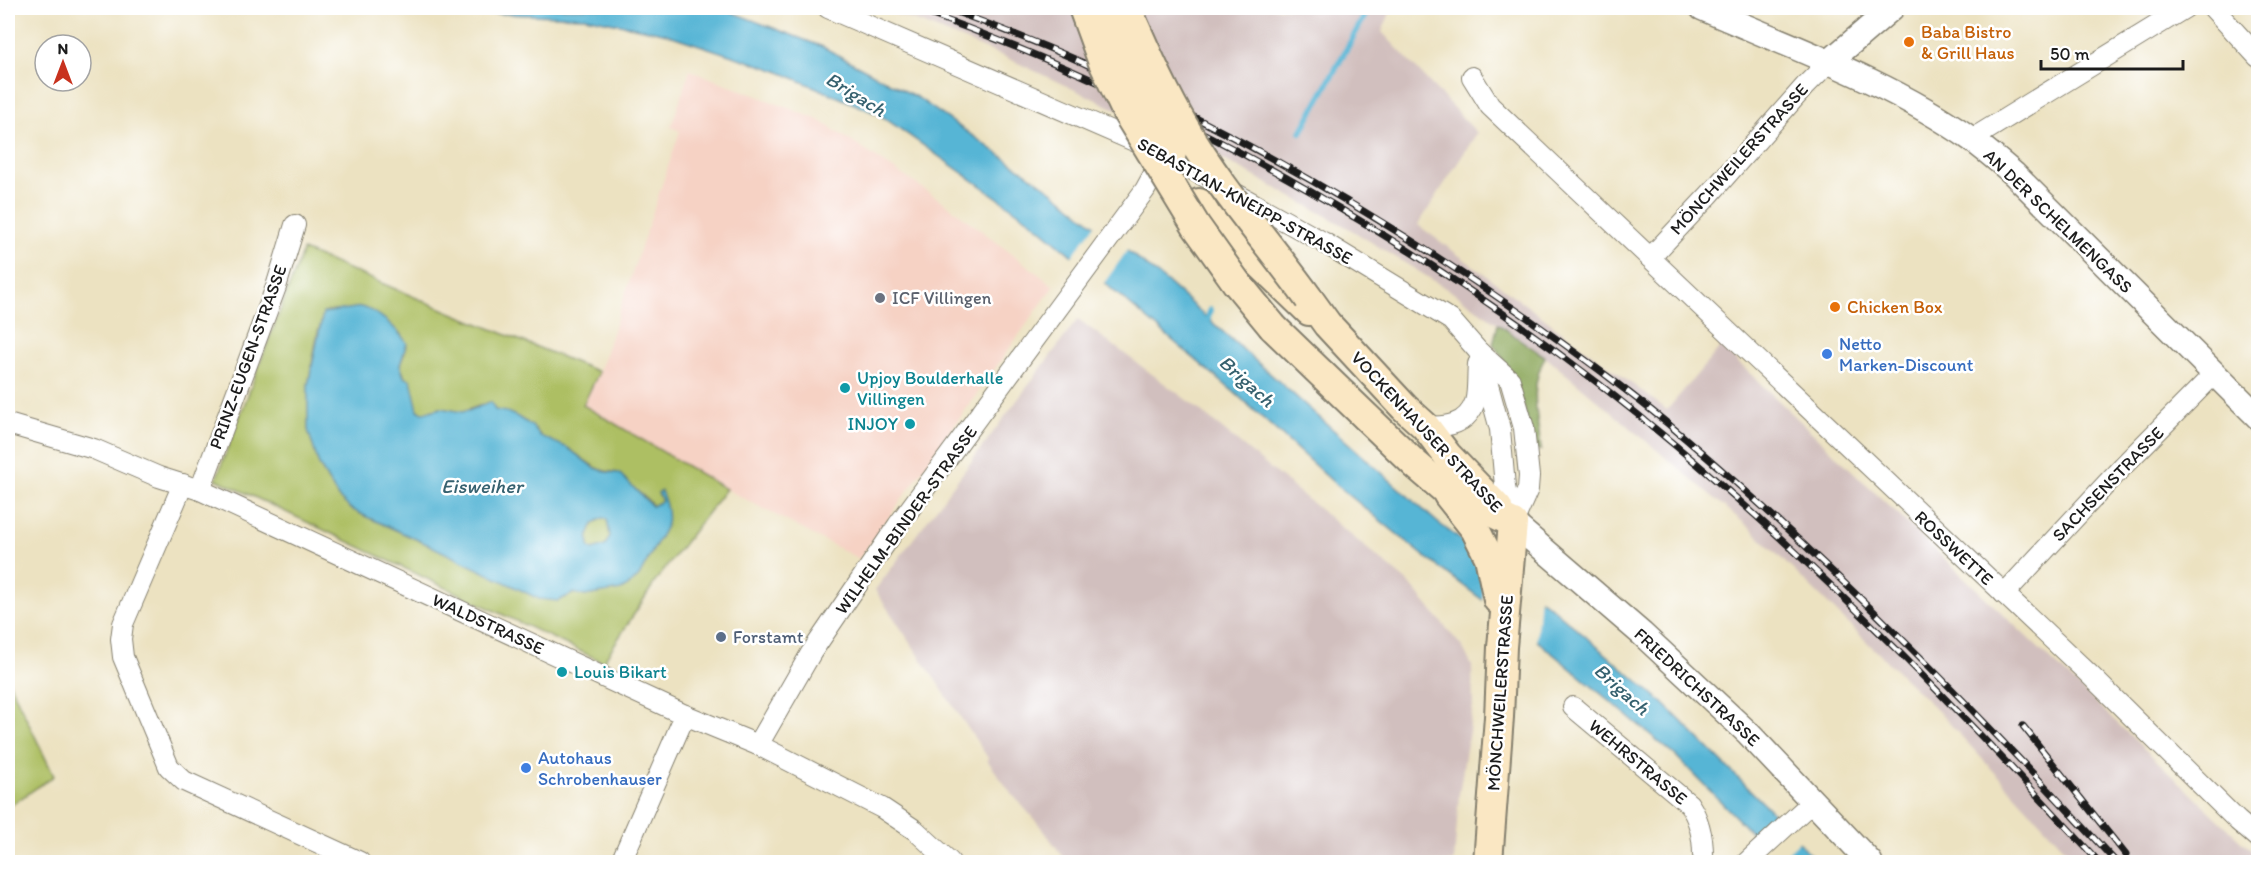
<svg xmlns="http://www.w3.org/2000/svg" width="2266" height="870" font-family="Itim,sans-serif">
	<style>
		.built { fill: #f6d2c4 }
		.industrial { fill: #d1bfbe }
		.green { fill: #adbf63; stroke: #646e40; stroke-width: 1.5; fill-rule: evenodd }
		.forest { fill: #8aa659; stroke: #53613a; stroke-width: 1.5 }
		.water { fill: #56b5d5; stroke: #396878; stroke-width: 1.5; fill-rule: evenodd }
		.pier { fill: #ece2c1 }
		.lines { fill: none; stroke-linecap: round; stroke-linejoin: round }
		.stream { stroke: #56b5d5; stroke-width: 6 }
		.minor-casing { stroke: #847f6e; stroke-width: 22 }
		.tertiary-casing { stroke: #847f6e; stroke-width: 27 }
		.secondary-casing { stroke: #847f6e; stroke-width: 32 }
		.minor { stroke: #fff; stroke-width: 20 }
		.tertiary { stroke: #fff; stroke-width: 24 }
		.secondary { stroke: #fae7c3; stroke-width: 28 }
		.rail-casing { stroke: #1c1c1c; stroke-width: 7 }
		.rail { stroke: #fff; stroke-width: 4.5; stroke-dasharray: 14; stroke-linecap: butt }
		.secondary-bridge-casing { stroke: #847f6e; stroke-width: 32; stroke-linecap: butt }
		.secondary-bridge { stroke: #fae7c3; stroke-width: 28 }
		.food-dot { fill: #e8710a; stroke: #fff; stroke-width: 2 }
		.worship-dot { fill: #6b7280; stroke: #fff; stroke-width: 2 }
		.shop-dot { fill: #3f7fe0; stroke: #fff; stroke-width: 2 }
		.culture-dot { fill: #0f9aa8; stroke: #fff; stroke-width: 2 }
		.service-dot { fill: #5c6f8a; stroke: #fff; stroke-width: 2 }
		.labels { text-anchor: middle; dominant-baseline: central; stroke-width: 5; stroke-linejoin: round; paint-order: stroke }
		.food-label { font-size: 18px; fill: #c56008; stroke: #fff; text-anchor: start }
		.street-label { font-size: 18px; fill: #1c1c1c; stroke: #fff }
		.worship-label { font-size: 18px; fill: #5b616d; stroke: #fff; text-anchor: start }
		.shop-label { font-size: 18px; fill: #366cbe; stroke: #fff; text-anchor: start }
		.culture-label { font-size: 18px; fill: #0d838f; stroke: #fff; text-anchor: start }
		.service-label { font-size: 18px; fill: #4e5e75; stroke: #fff; text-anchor: start }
		.water-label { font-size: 20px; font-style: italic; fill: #36616f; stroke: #fff }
	</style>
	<rect width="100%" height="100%" fill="#fff"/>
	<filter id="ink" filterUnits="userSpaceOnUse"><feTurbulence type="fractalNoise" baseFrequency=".0167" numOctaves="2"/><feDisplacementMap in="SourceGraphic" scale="12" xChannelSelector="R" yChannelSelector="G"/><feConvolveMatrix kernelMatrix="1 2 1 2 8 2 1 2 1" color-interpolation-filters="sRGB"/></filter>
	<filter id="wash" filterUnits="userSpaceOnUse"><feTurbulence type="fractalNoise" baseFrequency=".008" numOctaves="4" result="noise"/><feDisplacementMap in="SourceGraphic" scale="24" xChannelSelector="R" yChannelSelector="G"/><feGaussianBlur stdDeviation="1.35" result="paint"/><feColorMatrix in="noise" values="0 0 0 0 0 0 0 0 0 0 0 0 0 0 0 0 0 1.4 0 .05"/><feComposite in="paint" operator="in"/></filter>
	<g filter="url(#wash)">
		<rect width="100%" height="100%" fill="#ece2c1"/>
		<!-- built -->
		<path class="built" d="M690 70 819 120 945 203 1054 286 859 559 726 489 583 405 599 372 680 131 671 127Z"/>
		<!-- industrial -->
		<g class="industrial">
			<path d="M875 8H1392L1382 32 1477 133 1418 225 1667 410 1721 346 2258 857V862H2077L1940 713 1750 528 1542 354 1455 294 1350 229 1230 163 1005 57 922 23Z"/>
			<path d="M1078 319 1192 404 1410 584 1463 648 1472 666 1473 706 1459 794 1454 862H1067L1042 828 1011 793 987 760 988 758 875 590Z"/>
		</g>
		<!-- green -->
		<g class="green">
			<path d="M303 250 457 315 599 372 583 405 726 489 657 579 603 662 216 479ZM361 307 400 333 407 346 400 365 418 410 423 413 441 408 462 412 490 402 495 410C508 412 525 419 534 428 538 431 539 435 543 438 551 444 561 444 569 449 585 459 595 472 615 472L648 500 653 506 662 501 658 493 661 492 667 524 639 576 585 596 575 593 565 598 427 544 367 517 351 509 338 497 319 465 308 430V385L318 331 327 311H341Z"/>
			<path d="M603 518 607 519 610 536 605 546 593 550 589 547C587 534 589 523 603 518Z"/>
			<path d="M8 680 54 776 8 807Z"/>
		</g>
		<!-- forest -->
		<path class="forest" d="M1498 324 1545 357C1528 390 1538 414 1541 450L1534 449C1525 409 1518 378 1493 344Z"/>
		<!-- water -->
		<g class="water">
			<path d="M346 8H721L823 47 918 98 1052 191 1168 283 1437 522 1551 607 1662 702 1771 811 1817 862H1780L1676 756 1541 644 1424 556 1333 482 1235 393 1032 222 880 115 775 70 663 33 585 17Z"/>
			<path d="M361 307C379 311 396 328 407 343L400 365 404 377 411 380 418 410 423 413 441 408 462 412 468 411 491 402 495 410 507 412 518 417 532 426 540 436 568 448 593 467 606 472 619 473 652 506 662 501 658 493 661 491C666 502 669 512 667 524L639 576 631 584 621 590 585 596 574 593 558 601 539 599 427 544 367 517 351 509 338 497 319 465 308 430V385L323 313ZM603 518 607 519 610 536 605 546 593 550 589 547C587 534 589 523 603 518Z"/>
		</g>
		<!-- pier -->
		<g class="pier">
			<path d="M1097 222 1129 248 1102 286 1070 259Z"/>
			<path d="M1492 561 1540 595 1536 644 1483 605V569Z"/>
			<path d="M1775 812 1801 840 1777 862 1752 839Z"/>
		</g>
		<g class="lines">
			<!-- stream -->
			<g class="stream">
				<path d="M1301 132 1369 8"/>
				<path d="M1206 327 1210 310"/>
			</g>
		</g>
	</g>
	<g filter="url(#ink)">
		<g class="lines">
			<defs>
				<g id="minor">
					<path d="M828 8 1164 154 1323 242 1451 320 1479 352 1510 380 1524 428 1529 476 1528 489 1513 523"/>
					<path d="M2213 8 2258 57"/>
					<path d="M1472 77 1490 106 2090 675 2238 821 2258 838"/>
					<path d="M1972 139 2185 8"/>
					<path d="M1650 258 1710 194 1805 86 1829 62"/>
					<path d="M1479 352 1500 429 1505 487 1513 523"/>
					<path d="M8 424 94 449 159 477 200 490 685 715 758 745 882 808 915 830 950 862"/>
					<path d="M1425 426C1446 428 1467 425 1475 402 1478 393 1477 374 1478 364"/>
					<path d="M183 484 123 624 121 639 123 657 169 767 184 781 360 862"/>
					<path d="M200 490 276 287 295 225"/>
					<path d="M2004 594 2124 465 2214 374"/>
					<path d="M1573 707 1689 804C1699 819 1703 837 1703 855"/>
					<path d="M758 745 811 653 898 525 1145 190 1163 157"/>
					<path d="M621 862 685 715"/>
					<path d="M1747 862 1812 802"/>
				</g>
				<g id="tertiary">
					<path d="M1702 8C1793 48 1889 81 1971 139 1986 150 2000 162 2014 174L2258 417"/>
					<path d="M1829 62 1892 8"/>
					<path d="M1513 523 1642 634 1748 733 1870 862"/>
				</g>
				<g id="secondary">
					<path d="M1199 203 1224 245"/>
					<path d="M1217 222 1309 311"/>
					<path d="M1309 299 1327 324 1404 407 1425 426 1447 455 1498 508"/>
					<path d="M1273 327 1415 464 1443 488 1513 523"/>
					<path d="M1448 495 1475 529 1489 557 1498 600"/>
					<path d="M1488 862 1499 717 1502 647 1513 523"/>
				</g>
			</defs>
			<!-- minor casing -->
			<use href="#minor" class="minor-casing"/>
			<!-- tertiary casing -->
			<use href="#tertiary" class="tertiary-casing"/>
			<!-- secondary casing -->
			<use href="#secondary" class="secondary-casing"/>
			<!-- minor -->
			<use href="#minor" class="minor"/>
			<!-- tertiary -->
			<use href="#tertiary" class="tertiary"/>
			<!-- secondary -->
			<use href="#secondary" class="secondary"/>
			<defs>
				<g id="rail">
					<path d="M913 8C1184 103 1456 261 1676 446 1827 573 1966 717 2099 862"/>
					<path d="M946 8C994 26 1043 44 1090 66 1244 138 1389 220 1529 319 1582 357 1636 396 1686 439 1839 570 1980 715 2116 862"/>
					<path d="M2023 726 2126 855"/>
				</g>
			</defs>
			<!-- rail casing -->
			<use href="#rail" class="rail-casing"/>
			<!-- rail -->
			<use href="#rail" class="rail"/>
			<defs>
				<g id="secondary-bridge">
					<path d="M1083 8 1102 60 1126 111 1196 226 1236 282 1273 327"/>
					<path d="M1106 8C1124 58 1147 106 1172 153"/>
					<path d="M1127 8C1144 48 1162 89 1185 128 1220 189 1268 242 1309 299"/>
				</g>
			</defs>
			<!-- secondary-bridge casing -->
			<use href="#secondary-bridge" class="secondary-bridge-casing"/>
			<!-- secondary-bridge -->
			<use href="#secondary-bridge" class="secondary-bridge"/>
		</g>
	</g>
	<!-- markers -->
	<g class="food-dot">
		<circle cx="1909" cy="42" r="6"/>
		<circle cx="1835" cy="307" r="6"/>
	</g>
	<circle class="worship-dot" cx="880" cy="298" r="6"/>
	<g class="shop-dot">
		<circle cx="1827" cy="354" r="6"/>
		<circle cx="526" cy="768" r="6"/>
	</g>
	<g class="culture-dot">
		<circle cx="845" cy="388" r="6"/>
		<circle cx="910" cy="424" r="6"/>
		<circle cx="562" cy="672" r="6"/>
	</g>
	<circle class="service-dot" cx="721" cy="637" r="6"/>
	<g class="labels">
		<!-- food labels -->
		<g class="food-label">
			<text x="1921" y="32">Baba Bistro<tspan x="1921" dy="21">&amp; Grill Haus</tspan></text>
			<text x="1847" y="307">Chicken Box</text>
		</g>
		<!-- street labels -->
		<g class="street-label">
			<text transform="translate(1739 159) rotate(-48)">MÖNCHWEILERSTRASSE</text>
			<text transform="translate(1245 201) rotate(29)">SEBASTIAN-KNEIPP-STRASSE</text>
			<text transform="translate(2058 221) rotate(44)">AN DER SCHELMENGASS</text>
			<text transform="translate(248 357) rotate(-70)">PRINZ-EUGEN-STRASSE</text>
			<text transform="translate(1427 432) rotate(47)">VOCKENHAUSER STRASSE</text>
			<text transform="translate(2108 484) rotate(-46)">SACHSENSTRASSE</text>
			<text transform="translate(906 520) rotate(-54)">WILHELM-BINDER-STRASSE</text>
			<text transform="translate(1954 548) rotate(43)">ROSSWETTE</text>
			<text transform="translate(488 624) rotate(25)">WALDSTRASSE</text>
			<text transform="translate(1697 687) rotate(43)">FRIEDRICHSTRASSE</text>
			<text transform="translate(1500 693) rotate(-86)">MÖNCHWEILERSTRASSE</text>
			<text transform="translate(1638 762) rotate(40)">WEHRSTRASSE</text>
		</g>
		<!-- worship labels -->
		<g class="worship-label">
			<text x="892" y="298">ICF Villingen</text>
		</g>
		<!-- shop labels -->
		<g class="shop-label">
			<text x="1839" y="344">Netto<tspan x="1839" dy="21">Marken-Discount</tspan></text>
			<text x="538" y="758">Autohaus<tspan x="538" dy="21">Schrobenhauser</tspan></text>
		</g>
		<!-- culture labels -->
		<g class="culture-label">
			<text x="857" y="378">Upjoy Boulderhalle<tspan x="857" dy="21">Villingen</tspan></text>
			<text x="898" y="424" text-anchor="end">INJOY</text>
			<text x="574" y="672">Louis Bikart</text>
		</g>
		<!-- service labels -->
		<g class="service-label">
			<text x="733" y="637">Forstamt</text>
		</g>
		<!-- water labels -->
		<g class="water-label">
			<text transform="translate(856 94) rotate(32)">Brigach</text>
			<text transform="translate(1247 381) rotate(42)">Brigach</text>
			<text x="482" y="486">Eisweiher</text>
			<text transform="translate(1622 689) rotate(42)">Brigach</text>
		</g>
	</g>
	<!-- margin -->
	<rect width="2266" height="870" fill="none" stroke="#fff" stroke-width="30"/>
	<!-- north arrow -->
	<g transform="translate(63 63)"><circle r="28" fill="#ffffff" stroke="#a4a4a4" stroke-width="1.5"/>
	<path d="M0-4.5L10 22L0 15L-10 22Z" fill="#c8321e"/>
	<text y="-9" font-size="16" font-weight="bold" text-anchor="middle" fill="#1c1c1c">N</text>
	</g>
	<!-- scale -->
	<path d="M2041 60v9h142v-9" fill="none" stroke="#1c1c1c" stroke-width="3"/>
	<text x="2050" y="60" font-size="18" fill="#1c1c1c" stroke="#ffffff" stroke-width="4.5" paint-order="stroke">50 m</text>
</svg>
